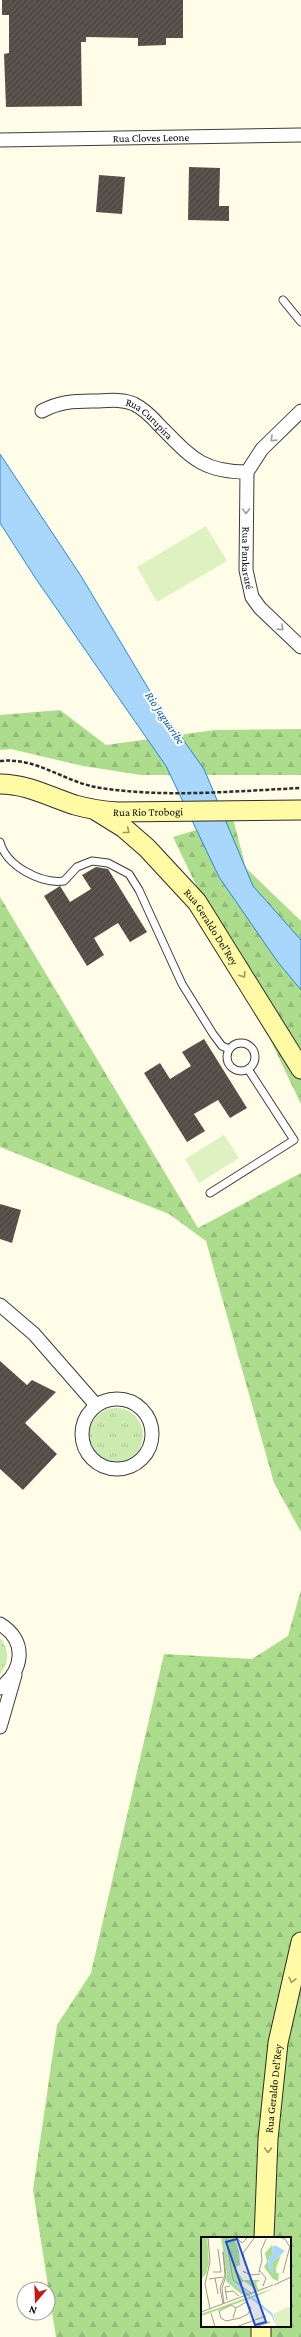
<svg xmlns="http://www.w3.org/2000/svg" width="301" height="2337" font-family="'Crimson Pro',serif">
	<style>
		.forest { fill: url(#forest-firs); fill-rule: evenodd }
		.park { fill: url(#park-tufts) }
		.pitch { fill: #def2c1 }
		.water { fill: #a8d7fb; stroke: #2a87d7 }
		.building { fill: url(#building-hatch) }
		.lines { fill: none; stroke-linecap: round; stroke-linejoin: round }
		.service-casing { stroke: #3d3d3d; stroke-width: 9 }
		.minor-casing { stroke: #3d3d3d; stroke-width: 15 }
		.secondary-casing { stroke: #2c2c2c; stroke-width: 21 }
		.path { stroke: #2c2c2c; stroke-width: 2.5; stroke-dasharray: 4 2; stroke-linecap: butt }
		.service { stroke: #fff; stroke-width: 7 }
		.minor { stroke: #fff; stroke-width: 13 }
		.secondary { stroke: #fffaa3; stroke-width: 19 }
		.oneway { stroke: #9d9d9d }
		.oneway2 { stroke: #9d9a66 }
		.labels { text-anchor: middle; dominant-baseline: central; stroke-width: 4; stroke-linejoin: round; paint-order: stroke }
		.street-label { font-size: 11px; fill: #0a0a0a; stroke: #fff }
		.water-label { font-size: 12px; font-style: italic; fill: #0c58a3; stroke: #fff }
		.inset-road { fill: none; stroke: #9d9b8f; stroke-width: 1 }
		.view { fill: #1d4ed8; fill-opacity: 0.15; stroke: #1d4ed8; stroke-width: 2 }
		.inset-edge { fill: none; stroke: #0a0a0a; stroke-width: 2 }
	</style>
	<defs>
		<pattern id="forest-firs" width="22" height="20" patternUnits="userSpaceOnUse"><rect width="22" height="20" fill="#acdd8d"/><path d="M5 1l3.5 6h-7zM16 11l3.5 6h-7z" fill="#93bc78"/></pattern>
		<pattern id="park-tufts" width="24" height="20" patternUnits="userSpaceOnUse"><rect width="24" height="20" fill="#cbebaf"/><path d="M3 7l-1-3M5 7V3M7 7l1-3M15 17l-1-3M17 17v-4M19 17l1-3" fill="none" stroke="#adc895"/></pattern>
		<pattern id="building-hatch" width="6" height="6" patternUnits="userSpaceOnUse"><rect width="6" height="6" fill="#544c46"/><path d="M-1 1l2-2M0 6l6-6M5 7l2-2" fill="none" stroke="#68615c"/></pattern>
	</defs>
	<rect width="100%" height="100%" fill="#fffce8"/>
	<!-- forest -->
	<g class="forest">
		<path d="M60 710 106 745 215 730 301 729V775H141L83 766 11 749 0 750V715Z"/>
		<path d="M233 819 246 868 301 921V1104L173 837Z"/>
		<path d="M0 897 198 1228 301 1173V1532L274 1483 206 1241 169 1214 0 1147Z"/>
		<path d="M301 1590V2337H56L33 2190 57 2025 91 1973 164 1654 252 1659 288 1636ZM202 2238H290V2326H202Z"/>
	</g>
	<!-- park -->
	<g class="park">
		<circle cx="116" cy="1435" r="27"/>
		<path d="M0 1638C10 1650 9 1662 0 1674Z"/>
	</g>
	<!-- pitch -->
	<g class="pitch">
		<path d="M206 526 227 561 157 602 137 567Z"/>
		<path d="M224 1135 239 1158 199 1183 185 1159Z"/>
	</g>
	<!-- water -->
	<path class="water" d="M0 454 81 576 157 703 204 769 253 886 301 940V990L277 961 219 877 166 766 36 579 0 523Z"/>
	<!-- building -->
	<g class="building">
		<path d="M2 0H183V38H166V45L138 46V38L86 37V42H81L82 106 6 107 4 54 9 53V15H2Z"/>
		<path d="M189 167 220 168 219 206H229V221L188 220Z"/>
		<path d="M99 175 125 177 122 214 96 212Z"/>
		<path d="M96 867 108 869 147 932 130 942 118 923 94 938 104 955 87 966 44 896 60 886 70 902 91 889 82 875Z"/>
		<path d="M204 1039 247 1108 230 1118 218 1100 194 1114 205 1131 187 1142 144 1073 160 1063 170 1079 191 1066 182 1052Z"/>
		<path d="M0 1204 21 1210 12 1243 0 1239Z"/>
		<path d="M0 1361 27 1385 32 1380 56 1392 25 1423 57 1454 23 1490 0 1469Z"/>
	</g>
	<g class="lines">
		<defs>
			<g id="service">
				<path d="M283 300 301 322"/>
				<path d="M0 842C6 866 41 884 64 881L77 867 92 861 108 863 129 874 139 890 182 984 213 1034 222 1046 229 1049"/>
				<circle cx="241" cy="1057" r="14"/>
				<path d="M210 1193 294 1140 248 1069"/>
			</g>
			<g id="minor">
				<path id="s1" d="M0 140 301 135"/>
				<path id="s2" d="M42 411C59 402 73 401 92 401 105 401 121 398 134 404 144 409 152 417 159 425 190 456 201 472 247 472"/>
				<path id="s3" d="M301 411 262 449 247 472 246 570 252 597 260 608 301 647"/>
				<path d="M0 1305 34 1334 96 1405"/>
				<circle cx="117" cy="1434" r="35"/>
				<path d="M0 1624C28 1641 23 1671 0 1688"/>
				<path d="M0 1727 15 1675"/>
			</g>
			<g id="secondary">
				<path id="s4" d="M0 784C27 784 50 797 75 805 89 809 103 811 118 812L301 810"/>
				<path id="s5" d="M95 810 124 828 147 848 197 902 301 1069"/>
				<path id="s6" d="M264 2238 268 2139 278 2043 301 1942"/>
				<path d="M261 2337V2326"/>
			</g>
		</defs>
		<!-- service casing -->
		<use href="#service" class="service-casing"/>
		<!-- minor casing -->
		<use href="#minor" class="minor-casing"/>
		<!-- secondary casing -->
		<use href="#secondary" class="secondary-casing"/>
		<!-- path -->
		<path class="path" d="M0 761C38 757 65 783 101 788 167 798 235 791 301 788"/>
		<!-- service -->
		<use href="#service" class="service"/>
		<!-- minor -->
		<use href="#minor" class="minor"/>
		<!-- secondary -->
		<use href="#secondary" class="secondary"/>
	</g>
	<!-- one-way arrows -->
	<defs><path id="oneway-chevron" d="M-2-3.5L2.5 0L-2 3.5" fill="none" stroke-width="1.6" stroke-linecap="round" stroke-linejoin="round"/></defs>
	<g class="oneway">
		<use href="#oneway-chevron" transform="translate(273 439) rotate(136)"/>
		<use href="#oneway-chevron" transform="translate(246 511) rotate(90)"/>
		<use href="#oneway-chevron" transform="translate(281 628) rotate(44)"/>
	</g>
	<g class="oneway2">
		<use href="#oneway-chevron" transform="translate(127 831) rotate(39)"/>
		<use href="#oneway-chevron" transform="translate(243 975) rotate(58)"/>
		<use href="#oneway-chevron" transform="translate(292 1980) rotate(103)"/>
		<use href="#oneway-chevron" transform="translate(268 2150) rotate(92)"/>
	</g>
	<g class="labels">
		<!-- street labels -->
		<g class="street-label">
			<text stroke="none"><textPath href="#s1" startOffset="151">Rua Cloves Leone</textPath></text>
			<text stroke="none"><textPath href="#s2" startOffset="115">Rua Curupira</textPath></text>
			<text stroke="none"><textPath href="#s3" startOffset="168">Rua Pankararé</textPath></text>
			<text stroke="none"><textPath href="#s4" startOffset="152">Rua Rio Trobogi</textPath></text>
			<text stroke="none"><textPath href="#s5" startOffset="167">Rua Geraldo Del'Rey</textPath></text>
			<text stroke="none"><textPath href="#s6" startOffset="150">Rua Geraldo Del'Rey</textPath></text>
		</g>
		<!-- water labels -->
		<g class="water-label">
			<text transform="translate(165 718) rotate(56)">Rio Jaguaribe</text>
		</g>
	</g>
	<!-- overview -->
	<g transform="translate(201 2237)">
		<rect width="90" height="90" fill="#fffce8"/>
		<path d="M0 0H6L8 26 5 37 0 42ZM20 0H33L38 14 39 28 35 30V33L42 43H59L55 46 58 55 43 44 39 48 48 57H40L25 44 26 38ZM71 8 72 18 68 20 67 29 72 37 71 26 80 18 75 31V36H78L77 44 72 42 63 30 66 25 64 16ZM73 51 54 60 0 79V77Z" fill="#acdd8d"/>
		<path d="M87 70H90V90H76L72 77Z" fill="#def2c1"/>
		<path d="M23 3 25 9 31 43 71 76 76 90 70 78 30 45ZM74 8 84 14 71 26 73 39 67 29 68 20 72 18 71 10Z" fill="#a8d7fb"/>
		<path class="inset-road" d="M7 0 9 25 4 47 9 72M25 0 32 43 51 57M35 0 41 6 47 0M78 0 84 2 90 12M44 26 42 16 54 0M58 33 65 41 62 49 63 47M12 35H20L17 12M58 35 61 23 60 14 65 2M44 36 42 34 49 38 59 37M82 36 89 9M14 41 17 57M8 42 22 40M73 48 90 40M24 55 32 54 38 59M26 63 24 50 29 49M22 67 19 51 24 38 22 15 25 39 21 51 23 67M35 71 45 65 50 71M0 75 72 48M10 76 14 90M25 84 20 81 18 74 30 68 35 71 32 81M25 84 39 81 47 77 50 71M35 90 65 79M54 90 69 85"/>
		<path class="view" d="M36 2 65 85 54 88 25 5Z"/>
		<rect width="90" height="90" class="inset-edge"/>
	</g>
	<!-- north arrow -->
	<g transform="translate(36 2301) rotate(199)"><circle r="19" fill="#ffffff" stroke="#9d9d9d"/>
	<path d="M0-3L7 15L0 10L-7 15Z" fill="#c31c1a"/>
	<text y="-6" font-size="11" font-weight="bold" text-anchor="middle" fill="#0a0a0a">N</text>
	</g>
</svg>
